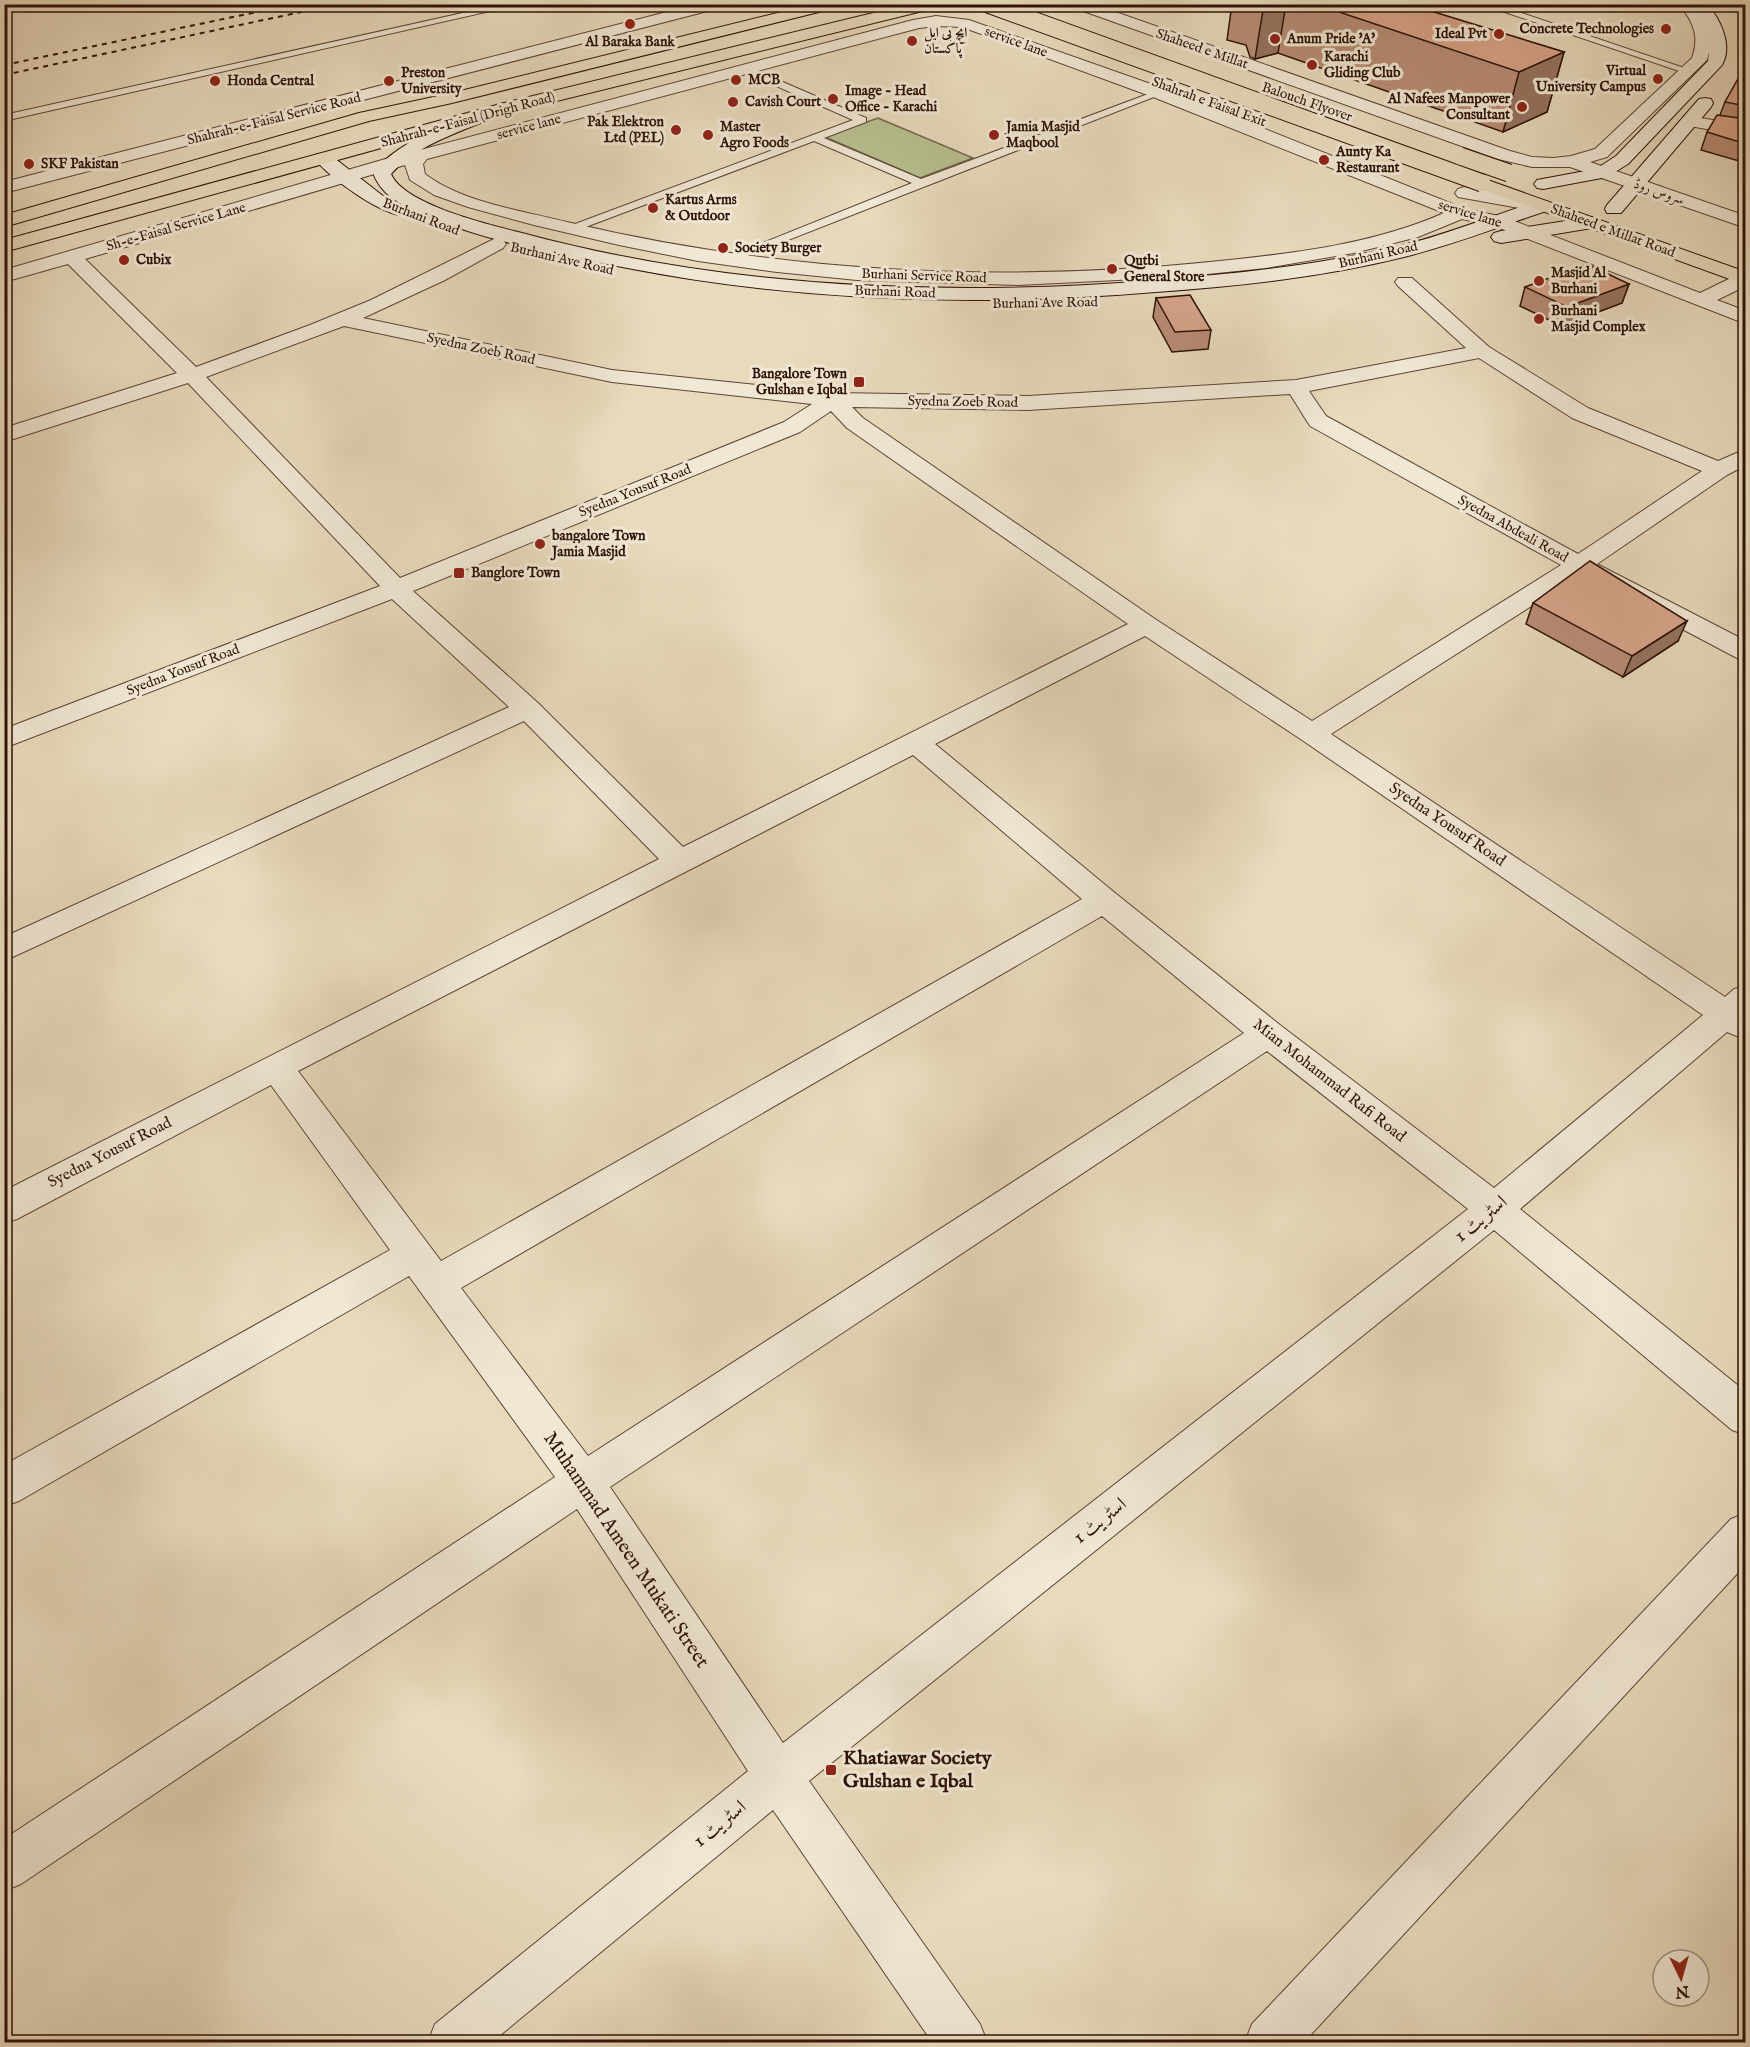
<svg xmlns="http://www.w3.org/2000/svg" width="1750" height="2047" font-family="'IM FELL English',Amiri,serif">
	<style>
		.green { fill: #b8bf90; stroke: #73694c; stroke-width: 1.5 }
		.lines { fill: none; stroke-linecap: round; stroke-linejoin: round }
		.lane-casing { stroke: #5c4535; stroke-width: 2 }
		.street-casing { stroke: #5c4535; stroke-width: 2 }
		.secondary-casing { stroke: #2e1308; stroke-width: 2 }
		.primary-casing { stroke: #2e1308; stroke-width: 2 }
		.highway-casing { stroke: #2e1308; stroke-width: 2 }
		.lane { fill: #f0e7d4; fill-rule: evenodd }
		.street { fill: #f0e7d4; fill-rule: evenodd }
		.secondary { fill: #f0e7d4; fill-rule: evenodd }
		.primary { fill: #e8dabd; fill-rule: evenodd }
		.highway { fill: #e8dabd; fill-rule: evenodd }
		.rail { stroke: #2e1308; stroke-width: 2; stroke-dasharray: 5 5; stroke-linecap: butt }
		.primary-bridge-casing { stroke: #2e1308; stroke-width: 19; stroke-linecap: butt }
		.primary-bridge { stroke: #e8dabd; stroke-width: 17 }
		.wall { fill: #b98d77; stroke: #2e1308; stroke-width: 1.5 }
		.shaded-wall { fill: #967361; stroke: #2e1308; stroke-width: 1.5 }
		.building { fill: #d7a48a; stroke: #2e1308; stroke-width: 1.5 }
		.poi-dot { fill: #8f2418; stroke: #f0e7d4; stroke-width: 2 }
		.labels { text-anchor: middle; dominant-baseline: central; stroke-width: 6; stroke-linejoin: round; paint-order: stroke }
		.far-poi-label { font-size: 14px; font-weight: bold; fill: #2e1308; stroke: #f0e7d4; text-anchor: start }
		.far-street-label { font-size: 14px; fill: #2e1308; stroke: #f0e7d4 }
		.street-label { font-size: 16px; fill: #2e1308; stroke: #f0e7d4 }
		.near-street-label { font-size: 20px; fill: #2e1308; stroke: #f0e7d4 }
		.near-poi-label { font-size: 20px; font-weight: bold; fill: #2e1308; stroke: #f0e7d4; text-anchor: start }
	</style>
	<rect width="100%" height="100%" fill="#e8dabd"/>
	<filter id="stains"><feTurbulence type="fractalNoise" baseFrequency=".00333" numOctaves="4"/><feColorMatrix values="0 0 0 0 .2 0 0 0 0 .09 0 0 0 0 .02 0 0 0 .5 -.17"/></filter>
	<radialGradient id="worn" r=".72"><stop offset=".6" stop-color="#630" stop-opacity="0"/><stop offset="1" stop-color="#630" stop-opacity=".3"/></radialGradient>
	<!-- green -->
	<path class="green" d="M878 118 973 158 920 178 825 137Z"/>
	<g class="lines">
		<defs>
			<g id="lane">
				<path d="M503 4H521L4 121V115Z"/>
				<path d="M1481 4H1495L1693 71 1685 73Z"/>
				<path d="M740 66H746L866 118V122L824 138 921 179 1156 91 1164 93 732 262 728 261V257L912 183 814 141 575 231H567V227L853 120 740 70Z"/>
			</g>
			<g id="street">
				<path d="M698 4H725L723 7 4 193V182Z"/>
				<path d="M1070 4H1093L1510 151 1532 157 1553 158 1571 156 1595 149 1692 58C1700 35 1693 22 1679 4H1695C1710 22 1714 38 1707 60L1607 157 1590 162 1746 216V228L1570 167H1532L1498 159 1072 7Z"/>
				<path d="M936 16 969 20 1165 89 1465 209 1504 217 1700 293 1737 275 1746 273V286L1717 300 1746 311V324L1492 225 1462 219 1418 237 1354 253 1266 268 1178 277 1018 285 857 280 777 272 698 261 619 245 534 225 468 207 434 195 410 180 405 165 85 259 196 367 310 325 371 300 496 238 503 240 506 244 503 248 445 280 363 318 612 370 833 393 1028 396 1296 380 1466 348 1398 286 1395 282 1398 278H1412L1489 347 1588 408 1718 461 1746 449V465L1727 475 1597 564 1746 641V660L1737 658 1580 575 1331 734 1725 997 1734 989 1746 986V1040L1727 1032 1520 1209 1746 1392V1435L1732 1430 1494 1230 809 1781 980 2024 987 2042H932L773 1810 492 2042H428L435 2024 748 1771 577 1509 21 1884 4 1891V1839L555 1477 409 1276 19 1501 4 1506V1465L390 1250 271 1085 17 1219 4 1223V1191L659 859 524 721 4 961V937L509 707 392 599 4 748V729L380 586 188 383 4 442V428L177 373 68 264 4 282V270L382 160 913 20ZM936 26 962 27 1153 97 1444 213C1374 244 1296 253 1220 261 1001 284 782 273 567 222 523 211 461 202 425 174L423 164 427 159 919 28ZM344 326 612 382 812 404 784 422 400 578 206 377ZM1479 358 1572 418 1702 471 1578 554 1326 416 1309 391ZM1290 394 1310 426 1561 565 1312 721 1155 619 863 418 852 407 1028 410ZM831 411 847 428 1128 624 683 847 538 703 413 591 800 432ZM1145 636 1302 740 1703 1015 1494 1188 1280 1025 1115 893 935 744ZM913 755 1082 899 441 1261 298 1071ZM1102 916 1244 1033 588 1456 461 1288ZM1267 1051 1468 1209 783 1743 610 1487Z"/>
				<path d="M1690 116 1746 126V136L1684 125 1681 121 1684 117Z"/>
				<path d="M1464 187 1542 200 1549 202 1551 206 1549 210 1542 212 1458 197 1455 193 1458 189Z"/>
				<path d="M1746 1513V1564L1304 2042H1245L1252 2024 1731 1519Z"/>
			</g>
			<g id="secondary">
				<path d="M1691 4H1707C1721 20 1733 46 1722 65L1628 164 1607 177 1543 189 1537 188 1534 184 1537 180 1596 169 1616 156 1708 61C1712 37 1705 23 1691 4Z"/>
				<path d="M1705 98 1711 99 1713 103 1711 107 1621 213H1607L1605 209 1607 205 1699 99Z"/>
				<path d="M484 110 490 111 493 115 490 119C457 133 415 146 391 174 404 205 491 225 522 233 726 288 940 297 1149 281 1232 274 1314 266 1395 247 1443 236 1489 217 1535 202H1549L1551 206 1549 210C1501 226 1453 245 1404 257 1323 277 1240 286 1156 292 977 307 799 302 622 267 551 253 474 239 409 208L411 211 409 215C386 220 327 176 314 158L317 154H329L387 199 405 206C390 198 379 189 373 173 391 147 454 117 484 110Z"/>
				<path d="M1591 217 1598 219 1600 223 1598 227 1501 243 1494 241 1491 237 1494 233 1501 231Z"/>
			</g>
			<path id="primary" d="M1482 178 1746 272V285L1476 187 1473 183 1476 179Z"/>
			<g id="highway">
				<path d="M814 4H841L839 7 452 103 369 121 4 227V215L359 113 452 93Z"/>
				<path d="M910 4H941L939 7 512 112 4 252V240L500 104Z"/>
			</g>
		</defs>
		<!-- lane casing -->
		<use href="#lane" class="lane-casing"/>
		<!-- street casing -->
		<use href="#street" class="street-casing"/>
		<!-- secondary casing -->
		<use href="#secondary" class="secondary-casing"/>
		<!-- primary casing -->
		<use href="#primary" class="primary-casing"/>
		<!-- highway casing -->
		<use href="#highway" class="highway-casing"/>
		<!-- lane -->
		<use href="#lane" class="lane"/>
		<!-- street -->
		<use href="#street" class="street"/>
		<!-- secondary -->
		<use href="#secondary" class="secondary"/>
		<!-- primary -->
		<use href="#primary" class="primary"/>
		<!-- highway -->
		<use href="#highway" class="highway"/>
		<!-- rail -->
		<g class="rail">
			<path d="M4 65 295 4"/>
			<path d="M4 75 339 4"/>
		</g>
		<defs>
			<g id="primary-bridge">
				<path d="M988 4 1482 183"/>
				<path d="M1460 156 1509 173"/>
			</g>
		</defs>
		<!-- primary-bridge casing -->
		<use href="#primary-bridge" class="primary-bridge-casing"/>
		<!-- primary-bridge -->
		<use href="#primary-bridge" class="primary-bridge"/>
	</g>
	<!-- wall -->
	<g class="wall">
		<path d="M1232 4H1431L1430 11 1564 52 1547 112 1503 132 1278 53 1255 59 1250 57 1246 45 1227 40Z"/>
		<path d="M1746 71V163L1701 150 1707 132 1720 115 1725 102Z"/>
		<path d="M1746 187V199L1741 197Z"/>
		<path d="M1629 284 1622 303 1561 326 1520 306 1525 287Z"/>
		<path d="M1156 298 1211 330 1208 349 1172 352 1153 317Z"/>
		<path d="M1533 603 1678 641 1623 677 1526 624Z"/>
	</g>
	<!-- shaded-wall -->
	<g class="shaded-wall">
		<path d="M1264 4H1286L1278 53 1255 59Z"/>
		<path d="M1396 4H1431L1423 40Z"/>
		<path d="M1564 52 1547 112 1503 132 1519 72Z"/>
		<path d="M1629 284 1622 303 1561 326 1567 307Z"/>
		<path d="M1687 621 1678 641 1623 677 1632 656Z"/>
	</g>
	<!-- building -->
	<g class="building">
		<path d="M1315 4H1408L1564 52 1519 72Z"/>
		<path d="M1743 70 1746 71V106L1725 102Z"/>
		<path d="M1717 115 1746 119V144L1707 132Z"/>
		<path d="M1587 264 1629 284 1567 307 1525 287Z"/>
		<path d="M1190 295 1211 330 1175 332 1156 298Z"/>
		<path d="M1590 561 1687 621 1632 656 1533 603Z"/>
	</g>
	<!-- markers -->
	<g class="poi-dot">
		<circle cx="630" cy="24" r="6"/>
		<circle cx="1666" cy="29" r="6"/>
		<circle cx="1499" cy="34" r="6"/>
		<circle cx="1275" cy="39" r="6"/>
		<circle cx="912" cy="41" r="6"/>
		<circle cx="1312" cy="65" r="6"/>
		<circle cx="1658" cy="79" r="6"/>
		<circle cx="736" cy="80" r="6"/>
		<circle cx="215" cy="81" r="6"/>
		<circle cx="389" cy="81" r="6"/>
		<circle cx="833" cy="99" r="6"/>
		<circle cx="733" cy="102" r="6"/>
		<circle cx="1522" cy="107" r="6"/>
		<circle cx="676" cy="130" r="6"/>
		<circle cx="708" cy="135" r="6"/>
		<circle cx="994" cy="135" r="6"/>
		<circle cx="1324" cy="160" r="6"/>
		<circle cx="29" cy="164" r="6"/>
		<circle cx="653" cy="208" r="6"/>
		<circle cx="723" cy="248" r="6"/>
		<circle cx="124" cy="260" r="6"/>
		<circle cx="1112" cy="269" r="6"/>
		<circle cx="1539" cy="281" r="6"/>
		<circle cx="1539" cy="319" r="6"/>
		<rect x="853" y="376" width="12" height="12" rx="3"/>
		<circle cx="540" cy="544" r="6"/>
		<rect x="453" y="567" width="12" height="12" rx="3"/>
		<rect x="825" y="1764" width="12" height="12" rx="3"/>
	</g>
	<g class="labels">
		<!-- far-poi labels -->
		<g class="far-poi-label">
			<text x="1654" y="29" text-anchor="end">Concrete Technologies</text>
			<text x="924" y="33">ایچ بی ایل<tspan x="924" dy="16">پاکستان</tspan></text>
			<text x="1487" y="34" text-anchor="end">Ideal Pvt</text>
			<text x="1287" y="39">Anum Pride 'A'</text>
			<text x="630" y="42" text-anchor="middle">Al Baraka Bank</text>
			<text x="1324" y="57">Karachi<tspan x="1324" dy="16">Gliding Club</tspan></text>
			<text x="1646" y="71" text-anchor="end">Virtual<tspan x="1646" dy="16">University Campus</tspan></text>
			<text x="401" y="73">Preston<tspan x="401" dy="16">University</tspan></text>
			<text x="748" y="80">MCB</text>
			<text x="227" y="81">Honda Central</text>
			<text x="845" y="91">Image - Head<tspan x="845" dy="16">Office - Karachi</tspan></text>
			<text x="1510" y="99" text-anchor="end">Al Nafees Manpower<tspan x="1510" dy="16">Consultant</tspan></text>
			<text x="745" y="102">Cavish Court</text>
			<text x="664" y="122" text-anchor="end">Pak Elektron<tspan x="664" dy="16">Ltd (PEL)</tspan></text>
			<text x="720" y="127">Master<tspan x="720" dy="16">Agro Foods</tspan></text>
			<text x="1006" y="127">Jamia Masjid<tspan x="1006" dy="16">Maqbool</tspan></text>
			<text x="1336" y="152">Aunty Ka<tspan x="1336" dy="16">Restaurant</tspan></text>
			<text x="41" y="164">SKF Pakistan</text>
			<text x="665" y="200">Kartus Arms<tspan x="665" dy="16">&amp; Outdoor</tspan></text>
			<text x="735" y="248">Society Burger</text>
			<text x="136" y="260">Cubix</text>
			<text x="1124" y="261">Qutbi<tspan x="1124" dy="16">General Store</tspan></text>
			<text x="1551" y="273">Masjid Al<tspan x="1551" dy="16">Burhani</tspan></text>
			<text x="1551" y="311">Burhani<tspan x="1551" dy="16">Masjid Complex</tspan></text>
			<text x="847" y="374" text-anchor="end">Bangalore Town<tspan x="847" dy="16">Gulshan e Iqbal</tspan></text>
			<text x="552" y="536">bangalore Town<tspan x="552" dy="16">Jamia Masjid</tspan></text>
			<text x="471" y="573">Banglore Town</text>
		</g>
		<!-- far-street labels -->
		<g class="far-street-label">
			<text transform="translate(1016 42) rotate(20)">service lane</text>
			<text transform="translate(1202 49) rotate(19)">Shaheed e Millat</text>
			<text transform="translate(1209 102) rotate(20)">Shahrah e Faisal Exit</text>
			<text transform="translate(1307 102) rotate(19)">Balouch Flyover</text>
			<text transform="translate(274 119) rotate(-14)">Shahrah-e-Faisal Service Road</text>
			<text transform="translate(468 120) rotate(-15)">Shahrah-e-Faisal (Drigh Road)</text>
			<text transform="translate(529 127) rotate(-15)">service lane</text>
			<text transform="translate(1659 192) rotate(19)">سروس روڈ</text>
			<text transform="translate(1470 214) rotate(17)">service lane</text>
			<text transform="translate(421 217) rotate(21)">Burhani Road</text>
			<text transform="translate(176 227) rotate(-16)">Sh-e-Faisal Service Lane</text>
			<text transform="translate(1613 231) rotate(20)">Shaheed e Millat Road</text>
			<text transform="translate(1378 255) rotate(-13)">Burhani Road</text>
			<text transform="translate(562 259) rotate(13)">Burhani Ave Road</text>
			<text transform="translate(924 276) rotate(2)">Burhani Service Road</text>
			<text transform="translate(895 292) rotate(2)">Burhani Road</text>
			<text transform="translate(1045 303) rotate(-1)">Burhani Ave Road</text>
			<text transform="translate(481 349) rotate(12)">Syedna Zoeb Road</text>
			<text transform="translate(963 402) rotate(1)">Syedna Zoeb Road</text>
			<text transform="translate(635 491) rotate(-22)">Syedna Yousuf Road</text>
			<text transform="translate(1513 529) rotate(29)">Syedna Abdeali Road</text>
			<text transform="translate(183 670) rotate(-21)">Syedna Yousuf Road</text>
		</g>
		<!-- street labels -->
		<g class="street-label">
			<text transform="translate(1447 825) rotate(34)">Syedna Yousuf Road</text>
			<text transform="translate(1329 1081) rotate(38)">Mian Mohammad Rafi Road</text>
			<text transform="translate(110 1153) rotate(-27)">Syedna Yousuf Road</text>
		</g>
		<!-- near-street labels -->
		<g class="near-street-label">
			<text transform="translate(1481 1219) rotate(-39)">اسٹریٹ 1</text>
			<text transform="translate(1100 1521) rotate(-38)">اسٹریٹ 1</text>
			<text transform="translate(626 1550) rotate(56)">Muhammad Ameen Mukati Street</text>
			<text transform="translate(720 1824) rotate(-39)">اسٹریٹ 1</text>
		</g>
		<!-- near-poi labels -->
		<g class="near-poi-label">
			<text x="843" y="1758">Khatiawar Society<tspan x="843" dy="23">Gulshan e Iqbal</tspan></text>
		</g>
	</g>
	<!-- margin -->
	<rect width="1750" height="2047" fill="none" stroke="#e8dabd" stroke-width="24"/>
	<rect x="6" y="6" width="1738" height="2035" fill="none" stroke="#2e1308" stroke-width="3"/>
	<rect x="12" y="12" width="1726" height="2023" fill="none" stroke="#2e1308" stroke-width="1.5"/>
	<!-- north arrow -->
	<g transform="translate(1681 1978) rotate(175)"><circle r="28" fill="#f0e7d4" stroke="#a29282" stroke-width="1.5"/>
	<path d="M0-4.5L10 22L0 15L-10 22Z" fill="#8f2418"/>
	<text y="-9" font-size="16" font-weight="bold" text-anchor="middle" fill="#2e1308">N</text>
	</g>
	<rect width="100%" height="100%" filter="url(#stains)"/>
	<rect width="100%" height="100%" fill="url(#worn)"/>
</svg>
